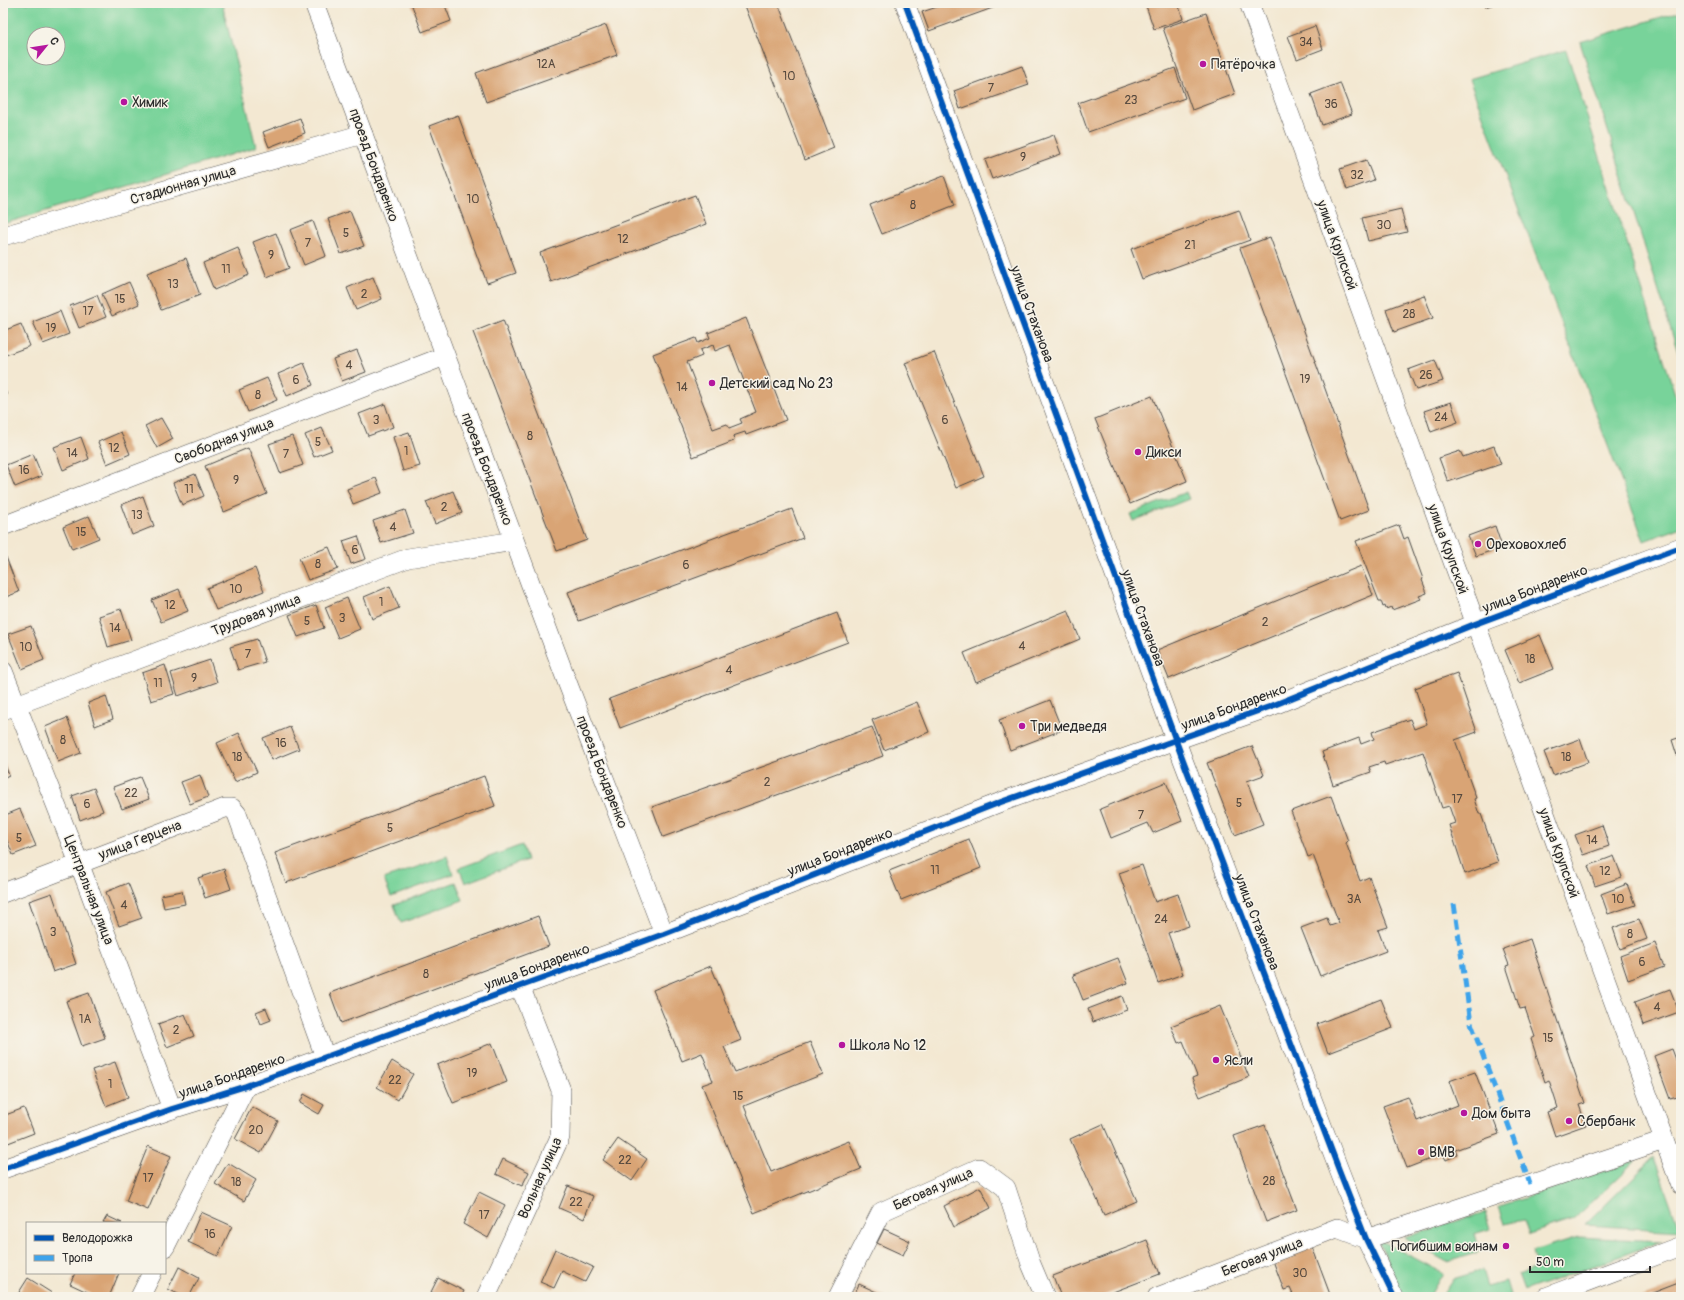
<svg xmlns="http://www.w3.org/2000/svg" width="1684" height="1300" font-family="Pangolin,sans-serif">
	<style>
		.green { fill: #78d39a; stroke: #527f62; fill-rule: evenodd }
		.building { fill: #d9a475; fill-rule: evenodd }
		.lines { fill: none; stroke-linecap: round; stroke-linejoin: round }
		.minor-casing { stroke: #494744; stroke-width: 20 }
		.minor { stroke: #fff; stroke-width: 19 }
		.quiet { stroke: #3ea3eb; stroke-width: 5; stroke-dasharray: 10 5; stroke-linecap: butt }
		.cycleway-casing { stroke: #f7f3e8; stroke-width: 8 }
		.cycleway { stroke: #0057b8; stroke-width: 6 }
		.poi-dot { fill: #b5179e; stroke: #f7f3e8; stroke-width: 1.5 }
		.labels { text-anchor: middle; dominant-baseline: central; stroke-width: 3; stroke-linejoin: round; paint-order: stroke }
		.number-label { font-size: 12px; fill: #56493e }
		.poi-label { font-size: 14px; fill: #2b2b2b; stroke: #f7f3e8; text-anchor: start }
		.street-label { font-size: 14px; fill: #2b2b2b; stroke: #f7f3e8 }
	</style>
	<rect width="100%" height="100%" fill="#f7f3e8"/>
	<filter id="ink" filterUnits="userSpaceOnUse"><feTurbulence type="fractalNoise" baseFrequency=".025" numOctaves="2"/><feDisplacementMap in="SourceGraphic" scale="8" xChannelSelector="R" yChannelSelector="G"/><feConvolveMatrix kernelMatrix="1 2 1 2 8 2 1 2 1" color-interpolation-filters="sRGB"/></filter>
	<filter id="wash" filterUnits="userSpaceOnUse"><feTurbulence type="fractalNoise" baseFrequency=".012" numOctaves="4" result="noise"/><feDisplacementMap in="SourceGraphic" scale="16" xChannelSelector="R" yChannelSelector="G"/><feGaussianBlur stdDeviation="0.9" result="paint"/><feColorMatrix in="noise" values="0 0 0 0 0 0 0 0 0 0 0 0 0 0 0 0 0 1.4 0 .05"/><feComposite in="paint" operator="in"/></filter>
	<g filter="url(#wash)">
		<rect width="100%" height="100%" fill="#f3e8d2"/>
		<!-- green -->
		<g class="green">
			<path d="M3 3H222L256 147 3 224ZM34 34H58V58H34Z"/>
			<path d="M1681 11V362L1580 42Z"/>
			<path d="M1566 50 1681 413V527L1644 541 1469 79Z"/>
			<path d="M1186 492 1189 499 1133 521 1130 514Z"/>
			<path d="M522 845 527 860 465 883 459 868Z"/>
			<path d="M447 856 453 874 391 897 384 879Z"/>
			<path d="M456 882 463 900 401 923 394 905Z"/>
			<path d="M1654 1157 1680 1231 1585 1225Z"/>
			<path d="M1637 1160 1573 1220 1529 1234 1524 1220 1504 1224 1498 1207Z"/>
			<path d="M1485 1212 1490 1229 1474 1234 1479 1252 1447 1262 1404 1238Z"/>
			<path d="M1578 1237 1662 1241 1524 1291 1518 1275 1537 1268 1533 1251Z"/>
			<path d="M1378 1239 1443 1273 1429 1297H1403Z"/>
			<path d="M1482 1270 1487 1286 1506 1281 1510 1295 1505 1297H1441L1453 1279Z"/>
		</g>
		<g id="blocks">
			<!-- building -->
			<g class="building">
				<path d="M411 3H444L451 21 422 32Z"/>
				<path d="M744 3H778L834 148 805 160Z"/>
				<path d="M949 3H997L998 6 929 31 922 12Z"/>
				<path d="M1145 3H1178L1183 19 1154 29Z"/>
				<path d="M1483 3H1498L1485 7Z"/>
				<path d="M1206 13 1235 94 1192 110 1163 28Z"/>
				<path d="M606 25 617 55 486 102 476 73Z"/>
				<path d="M1315 26 1323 49 1297 59 1288 36Z"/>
				<path d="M1022 66 1029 85 960 109 954 91Z"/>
				<path d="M1175 68 1185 98 1088 132 1078 103Z"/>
				<path d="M1340 83 1352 114 1322 125 1311 94Z"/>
				<path d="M458 115 516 273 487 283 429 126Z"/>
				<path d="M300 118 305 133 269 147 263 132Z"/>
				<path d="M1054 135 1061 154 992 179 985 160Z"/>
				<path d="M1366 160 1374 180 1347 190 1340 169Z"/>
				<path d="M944 176 955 205 882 234 870 205Z"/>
				<path d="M695 195 706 224 551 282 540 253Z"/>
				<path d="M1401 209 1407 232 1368 241 1362 218Z"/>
				<path d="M1239 210 1250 240 1142 279 1131 249Z"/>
				<path d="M350 211 364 246 341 254 328 219Z"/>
				<path d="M313 221 326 256 304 265 290 230Z"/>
				<path d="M276 233 289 268 267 277 253 242Z"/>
				<path d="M1270 237 1369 510 1340 521 1240 248Z"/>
				<path d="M238 248 249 275 214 290 203 263Z"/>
				<path d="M186 258 200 295 161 310 147 273Z"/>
				<path d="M373 277 382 299 356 310 347 288Z"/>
				<path d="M129 282 139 304 112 316 102 294Z"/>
				<path d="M97 295 106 317 79 328 70 306Z"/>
				<path d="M1424 295 1433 318 1394 332 1386 309Z"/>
				<path d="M60 311 69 334 43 344 33 322Z"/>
				<path d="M746 318 786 420 746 435 745 432 733 436 734 441 693 457 653 354 696 338 698 343 710 338 708 333ZM713 345 715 351 730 345 756 412 740 419 742 423 729 428 727 424 713 429 687 362 702 356 700 350Z"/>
				<path d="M503 320 587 540 557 551 473 332Z"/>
				<path d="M21 324 30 346 3 356V331Z"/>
				<path d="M357 350 366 372 342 381 333 359Z"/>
				<path d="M934 352 984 476 956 488 905 363Z"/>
				<path d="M1435 360 1443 381 1416 390 1408 370Z"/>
				<path d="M304 363 313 385 287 396 278 374Z"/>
				<path d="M267 378 277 400 248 412 239 390Z"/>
				<path d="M3 385 7 395 3 396Z"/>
				<path d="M1152 396 1187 481 1130 504 1095 419Z"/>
				<path d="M1451 402 1458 422 1431 432 1424 411Z"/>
				<path d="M385 404 393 427 368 436 359 414Z"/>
				<path d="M161 418 173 439 157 448 145 426Z"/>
				<path d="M322 428 332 450 314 457 305 435Z"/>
				<path d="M121 432 130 454 107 464 98 442Z"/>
				<path d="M409 432 420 466 403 471 393 437Z"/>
				<path d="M292 436 303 465 280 473 269 444Z"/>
				<path d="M81 437 89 459 63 470 54 447Z"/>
				<path d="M1494 446 1501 464 1448 482 1439 458 1460 451 1463 457Z"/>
				<path d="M248 448 267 494 224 512 205 466Z"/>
				<path d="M33 454 42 476 15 487 6 465Z"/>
				<path d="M195 474 204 496 182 505 173 483Z"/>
				<path d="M376 478 382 493 353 504 347 489Z"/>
				<path d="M453 491 462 513 435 524 426 502Z"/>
				<path d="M143 496 154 526 132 535 121 505Z"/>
				<path d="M792 509 803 538 579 621 568 592Z"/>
				<path d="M405 510 413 533 381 543 373 521Z"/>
				<path d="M89 516 99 538 72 549 63 527Z"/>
				<path d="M1399 525 1404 539 1408 537 1423 579 1422 580 1427 593 1419 596 1421 599 1392 610 1391 607 1386 609 1385 606 1383 607 1381 601H1379L1356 541Z"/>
				<path d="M1495 526 1502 547 1476 556 1468 536Z"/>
				<path d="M358 536 366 559 351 564 343 541Z"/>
				<path d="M329 547 338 569 308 580 299 558Z"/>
				<path d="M6 557 19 592 3 598V558Z"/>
				<path d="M1361 566 1373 595 1169 679 1157 650Z"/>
				<path d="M255 568 264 591 216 610 207 588Z"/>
				<path d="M390 586 399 608 372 619 364 597Z"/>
				<path d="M179 589 188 611 161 622 152 600Z"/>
				<path d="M347 598 360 629 338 638 325 607Z"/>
				<path d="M316 605 324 628 298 637 289 615Z"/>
				<path d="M121 609 131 640 108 647 99 616Z"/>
				<path d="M1068 610 1080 639 976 682 964 653Z"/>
				<path d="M837 613 848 642 620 728 609 699Z"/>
				<path d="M31 626 44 660 22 669 8 634Z"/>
				<path d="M1540 635 1554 669 1519 683 1505 650Z"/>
				<path d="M257 639 265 662 238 670 230 647Z"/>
				<path d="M210 660 217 682 178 696 171 673Z"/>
				<path d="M165 665 174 694 151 701 142 673Z"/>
				<path d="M1457 673 1477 732 1455 740 1476 798 1474 799 1479 814H1481L1498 862 1465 874 1449 825 1455 823 1449 806 1442 808 1423 752 1385 765 1384 762 1369 767 1371 772 1333 785 1322 752 1359 738 1361 744 1374 739 1372 732 1410 719 1414 729 1427 724 1415 688Z"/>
				<path d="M106 696 113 719 95 726 88 703Z"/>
				<path d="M1050 700 1062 730 1010 750 999 720Z"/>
				<path d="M917 702 929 732 884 750 872 720Z"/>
				<path d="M67 718 81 753 58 762 45 727Z"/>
				<path d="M290 727 299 749 272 760 263 738Z"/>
				<path d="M872 727 883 756 663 837 652 807Z"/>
				<path d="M239 733 257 772 235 782 217 743Z"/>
				<path d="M1681 737V768L1672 740Z"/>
				<path d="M1580 739 1588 762 1553 775 1544 752Z"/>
				<path d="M1252 746 1264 775 1247 781 1263 824 1235 835 1207 763Z"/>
				<path d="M3 760 9 775 3 778Z"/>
				<path d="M200 775 208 797 190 804 181 782Z"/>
				<path d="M484 776 495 806 286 883 275 853Z"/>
				<path d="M140 777 149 799 122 809 113 787Z"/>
				<path d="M1166 782 1182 821 1153 833 1148 823 1111 838 1100 809Z"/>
				<path d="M94 788 103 811 80 820 72 796Z"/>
				<path d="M1331 796 1348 841 1346 843 1360 881 1369 877 1388 927 1378 930 1386 951 1320 976 1301 928 1327 918 1330 926 1339 923 1313 855 1308 857 1291 811Z"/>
				<path d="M20 809 36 846 13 855 3 830V816Z"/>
				<path d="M1602 825 1609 846 1583 855 1575 835Z"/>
				<path d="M969 839 981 868 901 900 889 871Z"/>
				<path d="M1614 856 1622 877 1595 886 1588 866Z"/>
				<path d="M1142 865 1155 902 1178 894 1189 926 1168 933 1183 974 1158 983 1119 873Z"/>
				<path d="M224 869 231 889 205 898 198 878Z"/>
				<path d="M128 883 142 918 119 926 106 892Z"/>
				<path d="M1627 884 1635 905 1608 914 1601 894Z"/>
				<path d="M182 891 185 904 164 908 161 895Z"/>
				<path d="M52 893 76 964 53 972 29 901Z"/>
				<path d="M538 916 549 946 341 1023 330 993Z"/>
				<path d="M1639 919 1647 939 1620 949 1613 928Z"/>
				<path d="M1530 939 1585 1103 1579 1105 1586 1125 1555 1136 1547 1112 1558 1108 1549 1080 1545 1082 1531 1039 1535 1037 1525 1008 1520 1009 1506 966 1509 965 1503 949Z"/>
				<path d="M1655 943 1664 967 1628 980 1620 956Z"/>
				<path d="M1118 958 1128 983 1083 1000 1073 975Z"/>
				<path d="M711 966 741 1040 724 1047 735 1072 810 1042 823 1074 744 1106 771 1172 849 1141 861 1169 754 1213 702 1085 713 1081 702 1053 682 1061 653 990Z"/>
				<path d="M1670 989 1679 1012 1643 1025 1635 1002Z"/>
				<path d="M89 993 105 1038 82 1046 66 1001Z"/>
				<path d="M1122 996 1127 1010 1093 1022 1088 1009Z"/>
				<path d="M1381 999 1393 1028 1328 1053 1317 1024Z"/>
				<path d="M1220 1006 1249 1077 1200 1097 1192 1078 1197 1076 1183 1041 1178 1043 1171 1026Z"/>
				<path d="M266 1008 271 1020 261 1024 256 1012Z"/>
				<path d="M185 1014 194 1036 167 1047 158 1024Z"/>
				<path d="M492 1043 507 1082 453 1103 437 1065Z"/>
				<path d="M1672 1049 1681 1073V1096L1670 1099 1654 1056Z"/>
				<path d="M392 1061 413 1074 398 1100 377 1087Z"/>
				<path d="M115 1062 128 1097 106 1106 92 1070Z"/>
				<path d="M1475 1072 1499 1134 1455 1150 1457 1155 1446 1160 1443 1154 1407 1168 1383 1106 1408 1097 1417 1121 1458 1105 1449 1081Z"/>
				<path d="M304 1094 324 1105 319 1114 300 1103Z"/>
				<path d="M252 1107 278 1121 261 1153 235 1139Z"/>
				<path d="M24 1108 34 1133 3 1145V1116Z"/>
				<path d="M1103 1124 1137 1201 1104 1215 1070 1139Z"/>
				<path d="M1265 1125 1297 1210 1266 1222 1234 1136Z"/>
				<path d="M618 1139 647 1159 632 1181 603 1160Z"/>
				<path d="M148 1146 171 1156 148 1210 126 1201Z"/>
				<path d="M503 1159 529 1172 522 1186 496 1174Z"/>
				<path d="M228 1163 256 1180 244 1201 215 1184Z"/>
				<path d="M568 1186 593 1196 584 1219 559 1208Z"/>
				<path d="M980 1187 991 1208 954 1227 944 1206Z"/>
				<path d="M479 1192 505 1205 488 1238 463 1224Z"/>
				<path d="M201 1212 232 1226 218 1256 188 1242Z"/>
				<path d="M107 1216 122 1223H103Z"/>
				<path d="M884 1229 910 1241 903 1255 877 1243Z"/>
				<path d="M1147 1240 1160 1274 1100 1297H1061L1053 1276Z"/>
				<path d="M1311 1244 1331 1297H1294L1290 1288 1284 1290 1272 1258Z"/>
				<path d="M555 1249 593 1267 585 1282 562 1271 554 1288 540 1282Z"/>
				<path d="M179 1267 199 1278 189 1297H184L168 1289Z"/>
				<path d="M75 1273H119L109 1297H98L70 1284Z"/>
				<path d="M28 1278 58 1297H16Z"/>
				<path d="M438 1278 464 1291 461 1297H441L431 1292Z"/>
				<path d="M1681 1282V1297H1642Z"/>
				<path d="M859 1284 885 1296V1297H853Z"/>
				<path d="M781 1293 790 1297H779Z"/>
			</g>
		</g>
	</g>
	<g filter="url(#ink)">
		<use href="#blocks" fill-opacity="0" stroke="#494744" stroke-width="1"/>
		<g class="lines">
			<defs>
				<g id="minor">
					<path d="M314 3 566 679 664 934"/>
					<path d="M905 3 1183 760 1339 1170 1366 1239 1394 1297"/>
					<path d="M1249 3 1681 1186"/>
					<path d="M3 236 363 134"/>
					<path d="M3 526 445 356"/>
					<path d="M3 671 79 863 172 1109"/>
					<path d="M3 710 408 558 514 541"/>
					<path d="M3 893 225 808H232L237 814 325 1057"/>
					<path d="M3 1169 172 1109 246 1086 664 934 1001 802 1269 707 1475 624 1681 547"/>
					<path d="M1366 1239 1664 1140"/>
					<path d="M165 1247 246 1086"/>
					<path d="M140 1297 152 1273"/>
					<path d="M486 1297 560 1137 561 1090 520 986"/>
					<path d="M838 1297 881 1212 979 1168 1006 1188 1031 1264 1045 1297"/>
					<path d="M1157 1297 1337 1228 1366 1239"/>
					<path d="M1546 1297 1681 1246"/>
				</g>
			</defs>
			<!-- minor casing -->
			<use href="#minor" class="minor-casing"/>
			<!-- minor -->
			<use href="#minor" class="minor"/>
			<!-- quiet -->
			<path class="quiet" d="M1454 904 1471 1023 1530 1184"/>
			<defs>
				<g id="cycleway">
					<path d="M905 3 1183 760 1339 1170 1366 1239 1394 1297"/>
					<path d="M3 1169 172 1109 246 1086 664 934 1001 802 1269 707 1475 624 1681 547"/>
				</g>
			</defs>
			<!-- cycleway casing -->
			<use href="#cycleway" class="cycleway-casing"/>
			<!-- cycleway -->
			<use href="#cycleway" class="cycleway"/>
		</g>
	</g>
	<!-- markers -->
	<g class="poi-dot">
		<circle cx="1203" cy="64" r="4"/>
		<circle cx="124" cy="102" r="4"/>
		<circle cx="712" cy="383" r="4"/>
		<circle cx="1138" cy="452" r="4"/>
		<circle cx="1478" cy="544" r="4"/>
		<circle cx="1022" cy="726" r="4"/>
		<circle cx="842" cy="1045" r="4"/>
		<circle cx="1216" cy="1060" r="4"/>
		<circle cx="1464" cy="1113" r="4"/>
		<circle cx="1569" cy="1121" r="4"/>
		<circle cx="1421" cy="1152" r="4"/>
		<circle cx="1506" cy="1246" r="4"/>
	</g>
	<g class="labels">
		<!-- number labels -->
		<g class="number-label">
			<text x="1306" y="42">34</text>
			<text x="546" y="64">12А</text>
			<text x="789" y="76">10</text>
			<text x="991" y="88">7</text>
			<text x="1131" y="100">23</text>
			<text x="1331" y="104">36</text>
			<text x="1023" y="157">9</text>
			<text x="1357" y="175">32</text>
			<text x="473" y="199">10</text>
			<text x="913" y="205">8</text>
			<text x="1384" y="225">30</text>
			<text x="346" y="233">5</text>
			<text x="623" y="239">12</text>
			<text x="308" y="243">7</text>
			<text x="1190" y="245">21</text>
			<text x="271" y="255">9</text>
			<text x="226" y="269">11</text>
			<text x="173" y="284">13</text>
			<text x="364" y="294">2</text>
			<text x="120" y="299">15</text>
			<text x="88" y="311">17</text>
			<text x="1409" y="314">28</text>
			<text x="51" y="328">19</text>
			<text x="349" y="365">4</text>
			<text x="1426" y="375">26</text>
			<text x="1305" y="379">19</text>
			<text x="296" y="380">6</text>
			<text x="682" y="387">14</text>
			<text x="258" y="395">8</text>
			<text x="1441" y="417">24</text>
			<text x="376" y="420">3</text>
			<text x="945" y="420">6</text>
			<text x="530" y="436">8</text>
			<text x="318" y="442">5</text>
			<text x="114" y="448">12</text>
			<text x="406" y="451">1</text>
			<text x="72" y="453">14</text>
			<text x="286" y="454">7</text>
			<text x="24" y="470">16</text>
			<text x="236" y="480">9</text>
			<text x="189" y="489">11</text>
			<text x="444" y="507">2</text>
			<text x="137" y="515">13</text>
			<text x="393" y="527">4</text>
			<text x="81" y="532">15</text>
			<text x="355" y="550">6</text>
			<text x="318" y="564">8</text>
			<text x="686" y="565">6</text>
			<text x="236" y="589">10</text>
			<text x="381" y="602">1</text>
			<text x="170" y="605">12</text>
			<text x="342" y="618">3</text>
			<text x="307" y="621">5</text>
			<text x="1265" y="622">2</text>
			<text x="115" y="628">14</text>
			<text x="1022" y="646">4</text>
			<text x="26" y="647">10</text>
			<text x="248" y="654">7</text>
			<text x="1530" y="659">18</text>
			<text x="729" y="670">4</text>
			<text x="194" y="678">9</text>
			<text x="158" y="683">11</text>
			<text x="63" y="740">8</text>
			<text x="281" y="743">16</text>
			<text x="237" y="757">18</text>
			<text x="1566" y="757">18</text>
			<text x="767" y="782">2</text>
			<text x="131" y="793">22</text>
			<text x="1457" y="799">17</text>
			<text x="1239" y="803">5</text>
			<text x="87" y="804">6</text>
			<text x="1141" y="815">7</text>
			<text x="390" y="828">5</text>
			<text x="19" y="838">5</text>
			<text x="1592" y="840">14</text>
			<text x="935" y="870">11</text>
			<text x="1605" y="871">12</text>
			<text x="1354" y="899">3А</text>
			<text x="1618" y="899">10</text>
			<text x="124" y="905">4</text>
			<text x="1161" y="919">24</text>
			<text x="53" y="932">3</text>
			<text x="1630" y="934">8</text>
			<text x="1642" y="962">6</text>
			<text x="426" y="974">8</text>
			<text x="1657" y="1007">4</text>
			<text x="85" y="1019">1А</text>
			<text x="176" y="1030">2</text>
			<text x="1548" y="1038">15</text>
			<text x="472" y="1073">19</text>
			<text x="395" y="1080">22</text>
			<text x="110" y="1084">1</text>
			<text x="738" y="1096">15</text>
			<text x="256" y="1130">20</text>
			<text x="625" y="1160">22</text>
			<text x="148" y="1178">17</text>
			<text x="1269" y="1181">28</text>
			<text x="236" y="1182">18</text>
			<text x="576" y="1202">22</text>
			<text x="484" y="1215">17</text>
			<text x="210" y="1234">16</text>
			<text x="1300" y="1273">30</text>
		</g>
		<!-- poi labels -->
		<g class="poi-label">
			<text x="1211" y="64">Пятёрочка</text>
			<text x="132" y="102">Химик</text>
			<text x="720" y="383">Детский сад № 23</text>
			<text x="1146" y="452">Дикси</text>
			<text x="1486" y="544">Ореховохлеб</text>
			<text x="1030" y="726">Три медведя</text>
			<text x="850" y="1045">Школа № 12</text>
			<text x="1224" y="1060">Ясли</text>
			<text x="1472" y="1113">Дом быта</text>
			<text x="1577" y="1121">Сбербанк</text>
			<text x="1429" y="1152">ВМВ</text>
			<text x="1498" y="1246" text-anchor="end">Погибшим воинам</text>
		</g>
		<!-- street labels -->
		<g class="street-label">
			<text transform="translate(374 165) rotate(70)">проезд Бондаренко</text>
			<text transform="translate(183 185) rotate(-16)">Стадионная улица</text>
			<text transform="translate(1337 245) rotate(70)">улица Крупской</text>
			<text transform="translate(1032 314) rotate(70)">улица Стаханова</text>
			<text transform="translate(224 441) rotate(-21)">Свободная улица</text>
			<text transform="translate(487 469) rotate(69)">проезд Бондаренко</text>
			<text transform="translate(1448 549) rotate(70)">улица Крупской</text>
			<text transform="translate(1535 589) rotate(-21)">улица Бондаренко</text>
			<text transform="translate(256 615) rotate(-21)">Трудовая улица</text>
			<text transform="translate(1143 618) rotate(70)">улица Стаханова</text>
			<text transform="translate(1234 707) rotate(-20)">улица Бондаренко</text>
			<text transform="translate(602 772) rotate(69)">проезд Бондаренко</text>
			<text transform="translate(140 840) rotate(-21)">улица Герцена</text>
			<text transform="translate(840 852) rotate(-21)">улица Бондаренко</text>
			<text transform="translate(1559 853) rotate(70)">улица Крупской</text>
			<text transform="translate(89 890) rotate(69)">Центральная улица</text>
			<text transform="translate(1257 922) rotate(69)">улица Стаханова</text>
			<text transform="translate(537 967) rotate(-20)">улица Бондаренко</text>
			<text transform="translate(232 1076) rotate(-19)">улица Бондаренко</text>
			<text transform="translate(540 1178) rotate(-66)">Вольная улица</text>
			<text transform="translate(933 1189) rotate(-24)">Беговая улица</text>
			<text transform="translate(1262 1257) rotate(-21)">Беговая улица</text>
		</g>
	</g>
	<!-- margin -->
	<rect width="1684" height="1300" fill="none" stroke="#f7f3e8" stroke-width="16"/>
	<!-- legend -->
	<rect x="26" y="1222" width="140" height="52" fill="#f7f3e8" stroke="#a5a39c"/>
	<rect x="34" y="1235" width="20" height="6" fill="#0057b8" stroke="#a5a39c"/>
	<text x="62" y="1242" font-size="12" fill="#2b2b2b">Велодорожка</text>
	<rect x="34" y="1255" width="20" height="6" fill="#3ea3eb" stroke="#a5a39c"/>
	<text x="62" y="1262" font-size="12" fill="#2b2b2b">Тропа</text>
	<!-- north arrow -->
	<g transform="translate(46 46) rotate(60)"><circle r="19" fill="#f7f3e8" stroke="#a5a39c"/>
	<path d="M0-3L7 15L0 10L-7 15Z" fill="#b5179e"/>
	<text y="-6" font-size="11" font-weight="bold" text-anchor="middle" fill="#2b2b2b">С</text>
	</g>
	<!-- scale -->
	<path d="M1530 1266v6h120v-6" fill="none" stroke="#2b2b2b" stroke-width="2"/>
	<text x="1536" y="1266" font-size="12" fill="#2b2b2b" stroke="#f7f3e8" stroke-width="3" paint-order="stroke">50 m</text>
</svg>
